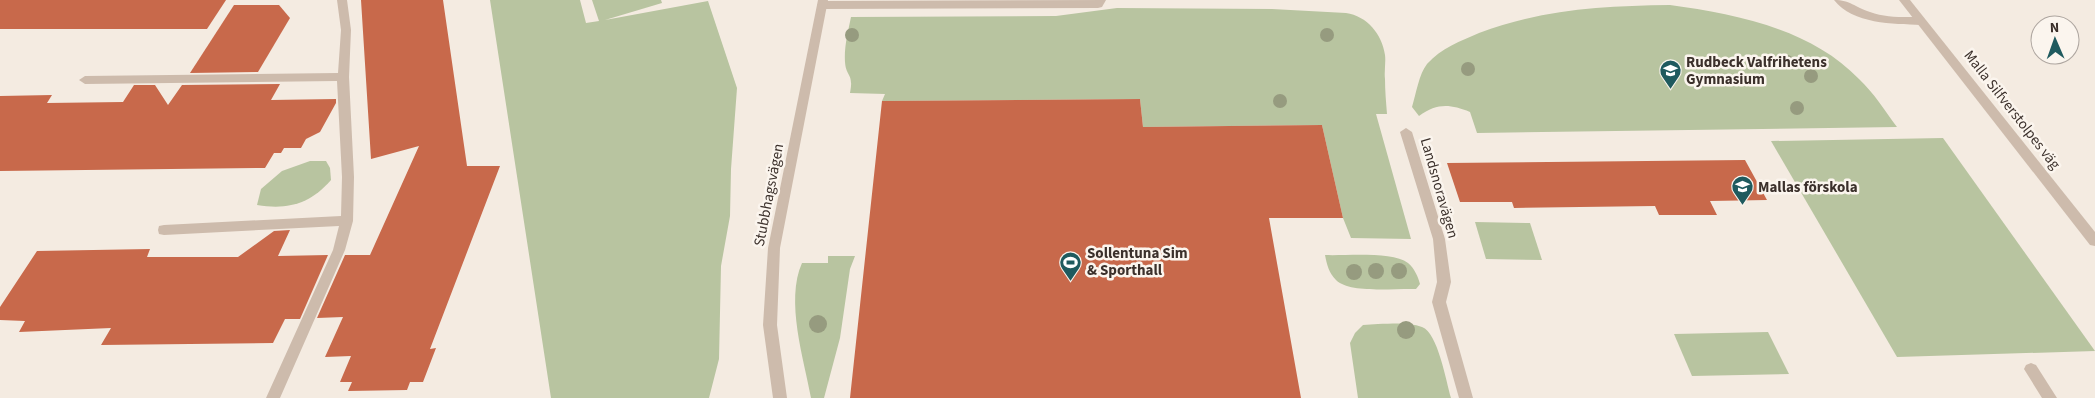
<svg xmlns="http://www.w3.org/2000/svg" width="2095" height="398" font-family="'Source Sans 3',sans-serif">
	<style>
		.green { fill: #b8c4a0 }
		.building { fill: #c8694b }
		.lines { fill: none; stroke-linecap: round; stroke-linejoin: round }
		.lane { fill: #cdbbac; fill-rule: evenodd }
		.street { fill: #cdbbac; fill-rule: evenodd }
		.tree { fill: #969b7f }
		.labels { text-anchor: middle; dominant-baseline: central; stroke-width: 5; stroke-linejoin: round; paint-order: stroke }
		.poi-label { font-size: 15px; font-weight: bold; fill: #3b302b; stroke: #fbf5ee; text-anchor: start }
		.street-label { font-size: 15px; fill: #3b302b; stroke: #fbf5ee }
	</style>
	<rect width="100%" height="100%" fill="#f4ebe1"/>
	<!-- green -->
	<g class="green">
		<path d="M490 0H580L586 23 599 21 592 0H661L662 3 605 20 708 1 737 88 731 169 730 216 721 266 719 359 709 398H551Z"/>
		<path d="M1670 5C1736 14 1811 29 1859 79 1874 93 1885 111 1897 127L1477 133 1470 112C1450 104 1437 103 1419 116L1412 107C1416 94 1419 74 1427 64 1441 48 1461 41 1479 33 1543 9 1603 6 1670 5Z"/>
		<path d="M1117 8 1272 9 1346 13C1367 16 1382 34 1385 55 1386 63 1384 71 1385 79 1385 90 1386 102 1387 114H1376L1411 239 1351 238 1343 218 1322 125 1143 127 1140 99 882 101 885 94 850 93C854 73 846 77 845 62 844 47 848 32 851 17L1056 16Z"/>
		<path d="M1943 138 2095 351 1897 357 1771 141Z"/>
		<path d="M310 161H326L330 168 331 180C310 204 288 210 257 205L261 189 282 171Z"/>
		<path d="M1475 222 1530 223 1542 260 1486 259Z"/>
		<path d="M1325 255C1346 256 1392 251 1408 263 1415 269 1418 277 1420 284L1416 289C1396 288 1350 294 1336 280 1329 273 1327 265 1325 255Z"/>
		<path d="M828 256H855L850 269 840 338 824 398H811C804 359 785 301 802 263H828Z"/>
		<path d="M1378 324C1392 324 1409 322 1422 327 1438 333 1446 381 1451 398H1358L1350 343 1355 333 1363 325Z"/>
		<path d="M1768 332 1789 374 1692 376 1674 334Z"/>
	</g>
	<!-- building -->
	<g class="building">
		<path d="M0 0H226L207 29H0Z"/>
		<path d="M361 0H443L467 166H500L430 349 436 348 423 382H410L407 390 348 391 352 382H340L351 356 325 357 343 317 317 318 345 255H370L419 146 371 159Z"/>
		<path d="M234 5H279L290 18 258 72 190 73Z"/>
		<path d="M280 84 271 100 336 99V103L320 132 306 139 301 148H284L281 153H274L265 168 0 171V96L52 95 47 103 123 102 134 85H155L168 105 182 85Z"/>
		<path d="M1140 99 1143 127 1322 125 1343 218H1269L1301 398H850L882 101Z"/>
		<path d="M1745 160 1767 200 1710 201 1717 215H1659L1655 206 1514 208 1512 202H1460L1447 163Z"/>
		<path d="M290 230 278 256 328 255 300 319H285L273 343 101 345 111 328 19 332 25 321 0 320V307L37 251 150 249 147 257H238L274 231Z"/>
	</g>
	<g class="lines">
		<!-- lane -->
		<g class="lane">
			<path d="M337 0H347L351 30 349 77 354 177 353 221 345 250 280 398H266L333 250 339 226 164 235 159 234 158 230 159 226 164 225 341 216 342 177 337 81 85 84 79 80 85 76 338 73 341 30Z"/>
			<path d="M1106 0 1102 7 1098 8 822 9 817 5 822 1Z"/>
			<path d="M1834 0C1851 0 1854 7 1870 12 1886 18 1904 17 1921 17L1926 21 1921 25C1893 24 1853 24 1834 0Z"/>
			<path d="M1406 128 1412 132 1445 239 1451 282 1446 302 1473 398H1459L1432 302 1437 282 1433 239 1400 132Z"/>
			<path d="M2031 363 2036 365 2057 398H2042L2024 369 2026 365Z"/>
		</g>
		<!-- street -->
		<g class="street">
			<path d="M818 0H828L780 248 777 325 787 398H773L763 325 768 248Z"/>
			<path d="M1899 0H1910L2095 232V246L2090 245Z"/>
		</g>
	</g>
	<!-- trees -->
	<g class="tree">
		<circle cx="852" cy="35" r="7"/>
		<circle cx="1327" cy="35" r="7"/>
		<circle cx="1787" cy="62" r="7"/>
		<circle cx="1468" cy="69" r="7"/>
		<circle cx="1811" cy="76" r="7"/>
		<circle cx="1280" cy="101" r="7"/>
		<circle cx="1797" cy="108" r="7"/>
		<circle cx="1376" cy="271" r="8"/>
		<circle cx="1399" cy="271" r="8"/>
		<circle cx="1354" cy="272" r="8"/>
		<circle cx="818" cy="324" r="9"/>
		<circle cx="1406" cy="330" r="9"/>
	</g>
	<!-- icons -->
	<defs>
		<symbol id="school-pin" viewBox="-11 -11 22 30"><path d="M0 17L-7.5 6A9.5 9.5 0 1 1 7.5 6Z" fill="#1f5a5e" stroke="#fbf5ee"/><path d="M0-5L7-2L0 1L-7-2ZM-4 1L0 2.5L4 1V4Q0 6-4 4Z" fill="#fff"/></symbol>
		<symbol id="stadium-pin" viewBox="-11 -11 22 30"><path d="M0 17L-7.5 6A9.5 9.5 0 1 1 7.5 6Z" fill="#1f5a5e" stroke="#fbf5ee"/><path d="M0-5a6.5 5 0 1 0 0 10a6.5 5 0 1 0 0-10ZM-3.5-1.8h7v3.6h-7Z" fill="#fff"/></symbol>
	</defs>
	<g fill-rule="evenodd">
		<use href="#school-pin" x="1658" y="58" width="25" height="34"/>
		<use href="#school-pin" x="1730" y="174" width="25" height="34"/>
		<use href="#stadium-pin" x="1058" y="250" width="25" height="34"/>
	</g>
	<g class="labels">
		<!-- poi labels -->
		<g class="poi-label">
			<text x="1686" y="62">Rudbeck Valfrihetens<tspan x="1686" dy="17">Gymnasium</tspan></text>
			<text x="1758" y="187">Mallas förskola</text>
			<text x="1087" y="253">Sollentuna Sim<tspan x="1087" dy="17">&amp; Sporthall</tspan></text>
		</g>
		<!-- street labels -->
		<g class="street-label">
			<text transform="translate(2012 110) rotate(52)">Malla Silfverstolpes väg</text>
			<text transform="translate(1439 188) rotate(74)">Landsnoravägen</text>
			<text transform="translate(769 195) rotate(-79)">Stubbhagsvägen</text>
		</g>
	</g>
	<!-- north arrow -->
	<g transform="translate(2055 40) rotate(358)"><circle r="24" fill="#fbf5ee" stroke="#aea6a0"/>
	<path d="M0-4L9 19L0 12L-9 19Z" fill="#1f5a5e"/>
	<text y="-8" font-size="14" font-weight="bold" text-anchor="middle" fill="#3b302b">N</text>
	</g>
</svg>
